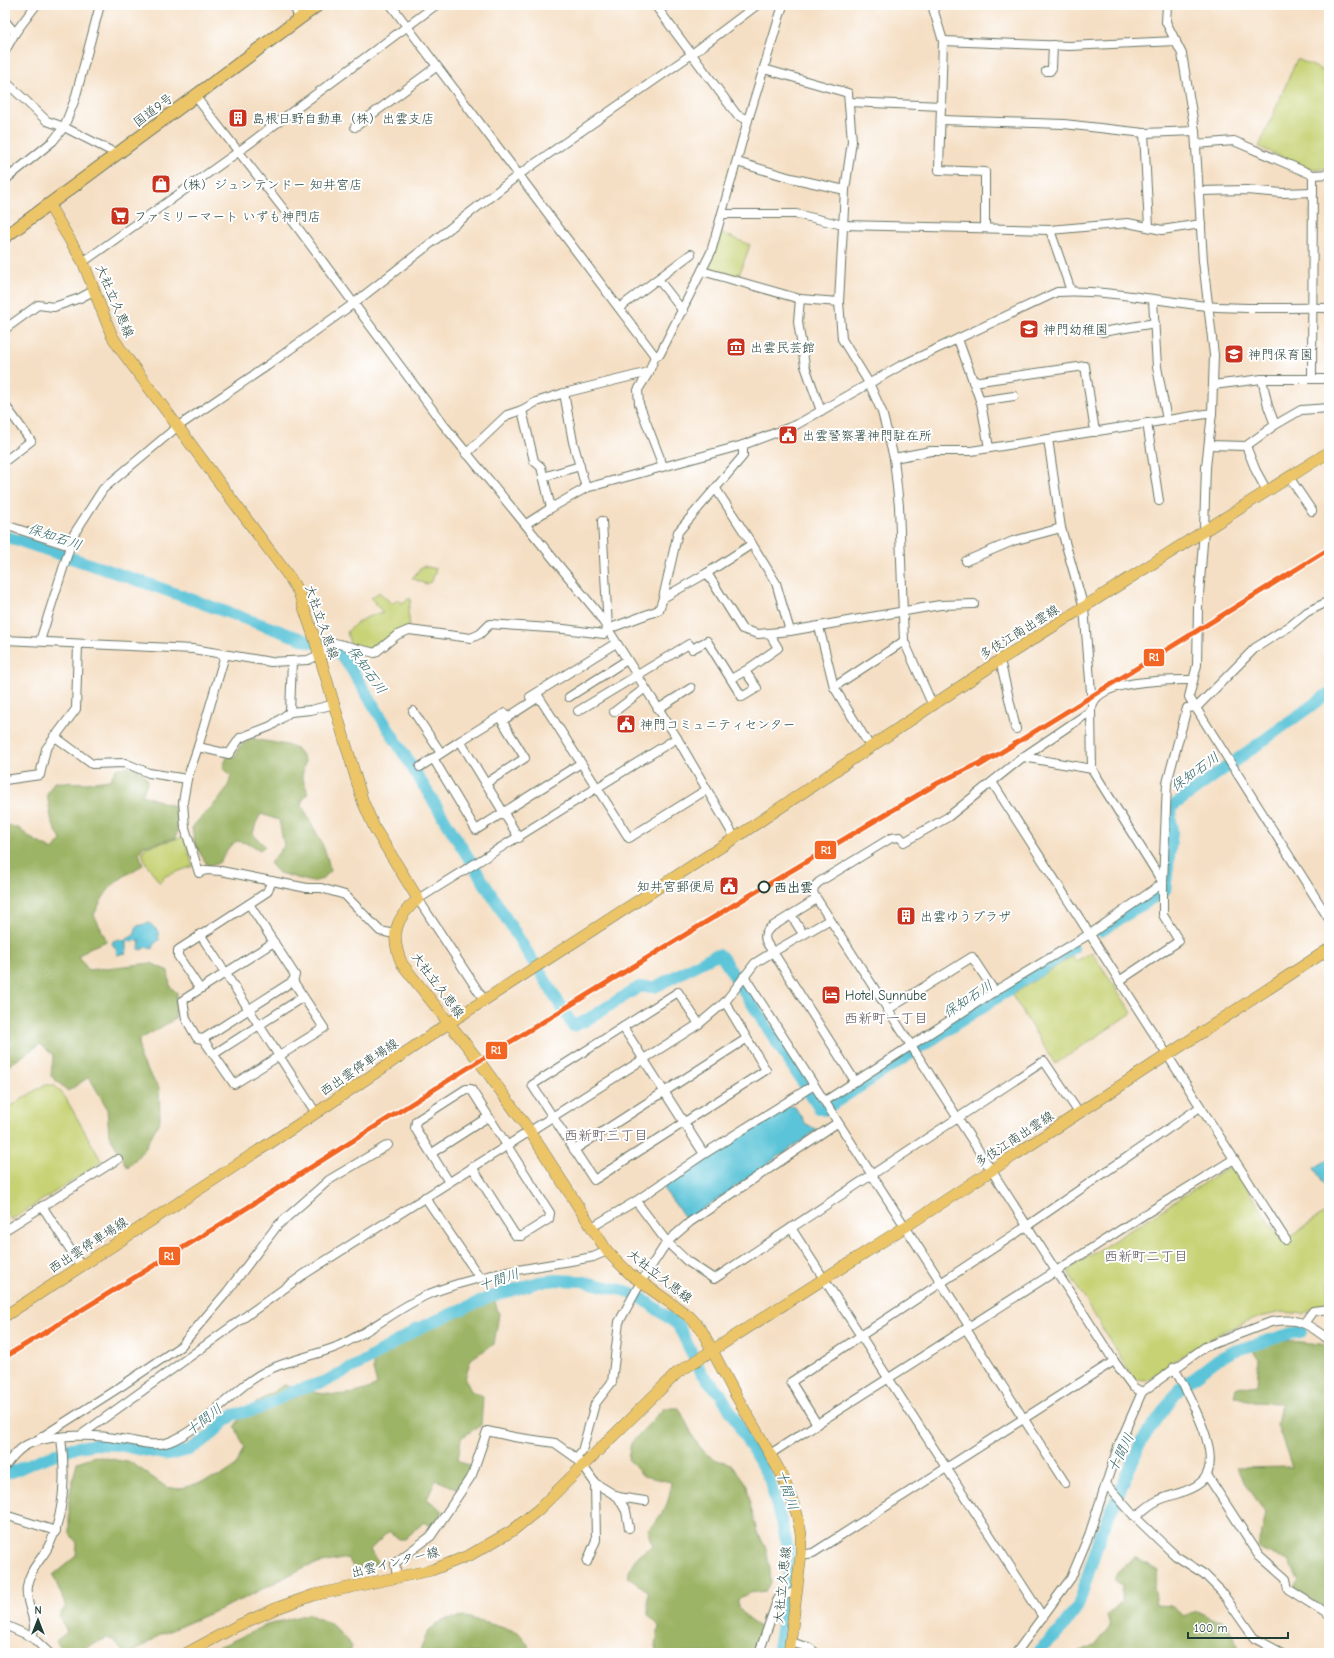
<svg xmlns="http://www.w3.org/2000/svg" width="1334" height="1658" font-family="'Comic Neue','Klee One',sans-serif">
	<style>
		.green { fill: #c6d273; stroke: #728854 }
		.forest { fill: #9cb465; stroke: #5e784c }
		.water { fill: #5cc4d8; stroke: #3e8086 }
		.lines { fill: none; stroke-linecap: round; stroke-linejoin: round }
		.river { stroke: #5cc4d8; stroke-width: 12 }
		.minor-casing { stroke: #6a7666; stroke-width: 10 }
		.major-casing { stroke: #6a7666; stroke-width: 12 }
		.highway-casing { stroke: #6a7666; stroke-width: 14 }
		.minor { stroke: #fff; stroke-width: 8 }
		.major { stroke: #ecc569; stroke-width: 11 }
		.highway { stroke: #ecc569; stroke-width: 12 }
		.rail-1-casing { stroke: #fff; stroke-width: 8 }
		.rail-1 { stroke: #f26522; stroke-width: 5 }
		.stop-dot { fill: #fff; stroke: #1f3d34; stroke-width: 2 }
		.labels { text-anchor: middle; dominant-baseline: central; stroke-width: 4; stroke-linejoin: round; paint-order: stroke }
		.street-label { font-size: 13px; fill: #1f3d34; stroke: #fff }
		.poi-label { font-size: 13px; fill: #1f3d34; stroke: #fff; text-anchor: start }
		.stop-label { font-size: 13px; font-weight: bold; fill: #1f3d34; stroke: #fff; text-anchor: start }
		.water-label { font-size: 14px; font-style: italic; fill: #316665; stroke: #fff }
		.neighbourhood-label { font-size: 14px; fill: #60585e; stroke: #fff }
		.line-badge { stroke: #fff; stroke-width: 1.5 }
		.badge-label { font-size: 11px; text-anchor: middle; font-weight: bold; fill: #fff }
	</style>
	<rect width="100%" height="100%" fill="#fff"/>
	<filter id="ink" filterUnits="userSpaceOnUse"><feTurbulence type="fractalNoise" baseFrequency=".025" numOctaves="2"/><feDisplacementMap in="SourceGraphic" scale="8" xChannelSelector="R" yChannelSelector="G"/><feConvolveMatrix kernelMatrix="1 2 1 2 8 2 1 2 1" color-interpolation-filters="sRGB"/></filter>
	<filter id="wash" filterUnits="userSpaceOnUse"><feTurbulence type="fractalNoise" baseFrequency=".012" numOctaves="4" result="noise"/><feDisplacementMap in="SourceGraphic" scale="16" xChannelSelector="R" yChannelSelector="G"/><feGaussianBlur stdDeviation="0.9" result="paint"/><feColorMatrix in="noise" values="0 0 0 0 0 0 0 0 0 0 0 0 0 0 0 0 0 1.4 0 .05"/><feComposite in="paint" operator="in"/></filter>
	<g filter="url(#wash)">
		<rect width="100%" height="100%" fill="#f5dfc4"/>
		<!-- green -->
		<g class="green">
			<path d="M1297 59 1329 73V168L1312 170 1259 147Z"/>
			<path d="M722 233 750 245 738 278 707 269Z"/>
			<path d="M423 566 436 569 432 581 426 584 412 578Z"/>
			<path d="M379 592 392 604 398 599 402 603 410 598 411 600 408 611 410 626 395 633 374 650 350 644 347 632C357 621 368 615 383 613L371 598Z"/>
			<path d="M184 837 193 866 163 877 164 879 159 882 146 863 142 853 146 847Z"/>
			<path d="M1092 952 1132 1013 1055 1064 1012 995 1072 956 1076 961Z"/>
			<path d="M44 1085H54L65 1097 102 1162 11 1220 5 1210V1110Z"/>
			<path d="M1231 1166H1234L1280 1239 1288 1238 1329 1210V1306L1312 1309 1304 1314 1282 1312 1260 1317 1220 1333 1173 1361 1147 1381 1134 1380 1069 1273V1269Z"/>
		</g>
		<!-- forest -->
		<g class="forest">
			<path d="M251 738C263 742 289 743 298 750 301 753 303 758 305 761L302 777 308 793 301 803C311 826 327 845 330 871L323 879 312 882 279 873 270 863 284 846 279 820 261 814 256 823 253 834 265 846 260 850 250 844 237 841C234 843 229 846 227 850 219 861 224 863 208 866L195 845 192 828C205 810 227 798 231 776L223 767 227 757H235L239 747Z"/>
			<path d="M128 766 143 772 148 781 142 795 176 807 178 826 176 838 144 846 139 853 143 865C115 881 108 885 94 915L107 941 89 948 79 956 88 970 151 963 168 971 170 986 177 993 175 1019 139 1040 140 1059 159 1088 160 1120 145 1148 128 1168 109 1135 107 1108 89 1077 68 1091 51 1076 53 1055 40 1044 5 1068V825L17 827 32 839 53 850 61 840 52 823 47 794 54 782 87 783 110 780 116 769Z"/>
			<path d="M484 1296 495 1302 499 1314 494 1344 471 1359 465 1379 471 1391 483 1396 481 1425 461 1438 458 1460 470 1467 458 1489 436 1480 427 1499 443 1511 433 1527 424 1522 405 1539H399L389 1531 370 1550 379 1564 355 1569 347 1558 307 1566 241 1600 160 1635 133 1653H123L115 1641 107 1638 74 1653H65L56 1641 67 1632 59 1616 66 1606 53 1575 76 1556 77 1543 69 1533V1497L77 1462 95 1456 132 1463 166 1487 179 1489 221 1476 236 1466 244 1447 235 1426C245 1408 267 1396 284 1385 317 1394 345 1401 377 1385L373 1369 374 1350 420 1323Z"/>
			<path d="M1281 1340 1321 1344 1329 1347V1610L1294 1587 1299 1581 1288 1561 1258 1548 1265 1513 1236 1468 1292 1467 1277 1424 1281 1403 1253 1402 1234 1396 1236 1388 1257 1385 1259 1359 1252 1349Z"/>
			<path d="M664 1408H679L696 1442 706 1454 717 1460 731 1464 747 1485 751 1508 757 1532 766 1548 770 1569 771 1583 766 1591 749 1593 738 1599V1607L749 1620 761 1628 754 1653H655L659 1626 648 1615V1591L628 1578C631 1560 637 1555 653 1546L648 1530C663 1514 670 1504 671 1482L643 1476 628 1459 631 1443Z"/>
			<path d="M1135 1557 1158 1571 1154 1586 1157 1605 1172 1606 1183 1616 1197 1611 1211 1618 1223 1620 1243 1653H1080V1651L1095 1645 1110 1626 1107 1615 1122 1601V1585L1114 1580 1117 1573Z"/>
			<path d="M308 1614 331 1624 352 1646 350 1653H206L267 1625Z"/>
			<path d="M466 1617 518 1632 529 1645 530 1653H419L428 1631 444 1619Z"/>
		</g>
		<!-- water -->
		<g class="water">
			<path d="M149 923 158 931 159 940 153 945V949L144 947 142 950 139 949 140 940 126 942V953L117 955 116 949 112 944 113 941 119 939 124 941 134 935 137 926Z"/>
			<path d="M788 1106 795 1107 805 1123 817 1130 687 1220 662 1187Z"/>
			<path d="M1329 1159V1191L1314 1168Z"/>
		</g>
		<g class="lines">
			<!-- river -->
			<g class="river">
				<path d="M5 536 146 583 310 642C316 643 324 643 329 646 345 655 356 677 366 693L534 963"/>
				<path d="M1101 931 1165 890 1172 833 1170 808 1329 693"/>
				<path d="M539 970 573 1026 585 1021 639 987H655L713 956 719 955 722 957 819 1108 824 1110 1073 948"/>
				<path d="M5 1472H12L34 1462 72 1448 96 1444 118 1445 169 1455 189 1450 209 1437 232 1415 259 1409 292 1392 326 1381 363 1362 419 1328 490 1297 539 1282 556 1280 581 1281 626 1291 643 1299 678 1325 702 1374 720 1393 769 1478 788 1547 789 1579 786 1602 777 1653"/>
				<path d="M1036 1653 1060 1631 1078 1606 1101 1534 1141 1442 1180 1388 1218 1359 1234 1351 1292 1333 1301 1332"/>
			</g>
		</g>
	</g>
	<g filter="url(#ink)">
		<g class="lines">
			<defs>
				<g id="minor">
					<path d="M294 5 299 19"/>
					<path d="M391 5 655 356"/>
					<path d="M655 5 737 115 748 120"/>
					<path d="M932 5 943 41 939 170 985 172V228"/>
					<path d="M1167 5 1166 22 1182 54 1195 131 1203 261 1214 355 1212 413 1206 467 1204 530 1198 607 1197 665 1189 697 1329 919"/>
					<path d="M5 21 15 33"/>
					<path d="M943 41 1069 46 1176 41"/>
					<path d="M5 51 15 33 36 5"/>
					<path d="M764 69 848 93 852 141 845 190 839 302 842 339 869 383 882 412 894 458 899 506 904 641 933 706"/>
					<path d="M1046 71H1050L1052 68 1053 45"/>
					<path d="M5 81 47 121 64 127 117 154"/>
					<path d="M195 96 292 220 443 424 597 612 677 738 735 838"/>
					<path d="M849 102 942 106"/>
					<path d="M942 120 1064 124 1144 133 1195 131"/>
					<path d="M355 127 436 67"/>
					<path d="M1144 133 1149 227"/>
					<path d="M1196 144 1234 141 1313 175 1329 174"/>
					<path d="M737 162 791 178 845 190"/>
					<path d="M5 180 53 141 64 127 75 99 100 5"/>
					<path d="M1200 191 1246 190 1282 193 1313 192"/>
					<path d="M723 214H796L843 225 1050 230 1128 223 1162 230 1201 224"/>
					<path d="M1050 230 1071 291"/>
					<path d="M83 262 238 152 436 5"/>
					<path d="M702 271 800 299 839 302"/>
					<path d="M658 279 683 311"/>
					<path d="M800 299 798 322 805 366 821 411"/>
					<path d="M1153 300 1157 367 1167 420"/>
					<path d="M619 308 691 254"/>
					<path d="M5 329 38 305 54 307 80 298 95 290"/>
					<path d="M1102 332 1155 323"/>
					<path d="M958 339 981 403 989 448"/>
					<path d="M1312 378 1313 175"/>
					<path d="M1262 379 1268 406 1275 425"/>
					<path d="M973 382 1085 366 1095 432"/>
					<path d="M1213 385 1262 379H1329"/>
					<path d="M564 393 573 442 586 488"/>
					<path d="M980 401 1014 396"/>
					<path d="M5 405 31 441 5 461"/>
					<path d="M522 410 534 461 541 467 551 508"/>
					<path d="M1147 423 1159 501"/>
					<path d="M1048 439 1061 528 1084 608 1092 704"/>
					<path d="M1209 445 1246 446 1275 425 1301 410 1329 408"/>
					<path d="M1246 446 1256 471 1267 491"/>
					<path d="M466 454 507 415 522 410 536 402 564 393 649 372"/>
					<path d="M894 458 931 451H971L1212 413"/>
					<path d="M663 466 639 404 638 390 649 372 655 356 660 354 711 252 748 120 783 5"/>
					<path d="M543 477 580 466"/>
					<path d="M1289 477 1312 511"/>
					<path d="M602 521 608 628"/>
					<path d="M526 524 551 508 586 488 743 445 796 425 900 366 1057 292C1104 289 1159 301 1206 306 1247 310 1288 307 1329 308"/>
					<path d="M5 525 70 546"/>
					<path d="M752 544 776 583 790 631"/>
					<path d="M966 561 1013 541 1061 528"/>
					<path d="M707 573 752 544 716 489"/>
					<path d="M663 598 678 532 743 456V445"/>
					<path d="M819 627 834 687 871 748"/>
					<path d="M5 640 193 649 271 662 308 660 319 655 335 643 375 653 397 635 409 630 471 638 480 634 490 624 564 629 604 634 608 629 659 610 663 598 707 573 742 629 758 634 790 631 940 605 974 604"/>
					<path d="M40 641 74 534 103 489 177 427 267 366 353 304 517 176 692 54 757 5"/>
					<path d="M225 655 198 747 187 779 183 802 185 828 199 873 206 870 221 871 307 888H321L345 895 380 931 395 934"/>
					<path d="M1000 660 1016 729"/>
					<path d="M745 671 778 648 769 633"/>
					<path d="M834 687 904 641"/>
					<path d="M530 697 616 643"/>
					<path d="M569 697 627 660"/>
					<path d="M1092 707C1097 679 1172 680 1193 680"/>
					<path d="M658 709 691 688"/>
					<path d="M413 711 441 753"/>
					<path d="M578 711 689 644 692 649 707 641 742 697 757 688 745 671 731 679"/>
					<path d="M290 712 311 710 335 704"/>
					<path d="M614 712 644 689"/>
					<path d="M54 736 92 764 125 763 149 773 187 779"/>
					<path d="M460 741 505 713"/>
					<path d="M198 747 229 754 240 738 271 726 290 712 292 661"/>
					<path d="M1023 757 1092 769"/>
					<path d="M433 758 476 830 581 763"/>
					<path d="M420 767 460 741 519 838"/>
					<path d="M5 780 40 775 46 749 76 709 78 644"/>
					<path d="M992 782 1286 1240"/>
					<path d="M485 784 525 758 502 721 539 697 629 838 706 790"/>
					<path d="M815 900 770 928C761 936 766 943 773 952L829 920"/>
					<path d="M249 904 295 975 293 981 203 1039 197 1038 186 1019 183 1000 274 942"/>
					<path d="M791 915 803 934"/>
					<path d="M200 934 316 1113"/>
					<path d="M744 976 969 1326"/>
					<path d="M1119 981 1179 941 1163 915V883L1167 783 1187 708 1197 707 1255 648 1290 626 1307 612 1329 601"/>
					<path d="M200 989 178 956V950L267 892 272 881"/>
					<path d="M484 1000 418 899 677 738"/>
					<path d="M887 1010 972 957 995 992"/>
					<path d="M699 1024 678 992 532 1085 594 1180 766 1070 725 1002"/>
					<path d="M623 1027 704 1154"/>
					<path d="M203 1039 234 1084 324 1028 293 981"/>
					<path d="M214 1054 303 997"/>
					<path d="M825 1101 1000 988 1093 932 1163 883"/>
					<path d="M574 1150 746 1039"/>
					<path d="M432 1153 488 1117"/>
					<path d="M449 1182 415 1128 416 1121 466 1089H471L550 1213 549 1219 522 1236H516L472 1167"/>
					<path d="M425 1197 480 1278"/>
					<path d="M636 1201 667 1242 687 1261 714 1279 1044 1061 1079 1113"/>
					<path d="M42 1206 81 1266"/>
					<path d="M592 1227 636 1201 704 1154 814 1085"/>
					<path d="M791 1228 1043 1617"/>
					<path d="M5 1230 118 1159"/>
					<path d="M1304 1323 1313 1311 1329 1309"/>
					<path d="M966 1329 1065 1483"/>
					<path d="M1142 1392 1133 1387 1114 1361 813 893 814 887 819 882 891 838 900 837 904 842 948 817 1023 757 1091 711 1092 769 1163 883"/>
					<path d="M817 1424 791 1382 1027 1226 1200 1107"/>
					<path d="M81 1435 303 1275 699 1024 725 1002 755 963 773 952 855 1081"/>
					<path d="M37 1440 120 1387 181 1346 227 1292 277 1226 329 1180 388 1145"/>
					<path d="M770 1454 1139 1218 1234 1159"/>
					<path d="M576 1458 582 1451 595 1404 612 1382 619 1322 641 1282 667 1242 690 1222 837 1123"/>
					<path d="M5 1466C12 1457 20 1447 31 1443 55 1434 96 1434 121 1439 137 1441 153 1448 169 1442 204 1429 231 1389 266 1371 288 1360 313 1356 336 1347 369 1333 397 1308 429 1294 481 1273 539 1267 593 1257L607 1251"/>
					<path d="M1207 1475 1259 1555 1286 1579 1288 1589 1329 1615"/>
					<path d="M595 1483 618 1497 645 1501"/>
					<path d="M1106 1484 1135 1517 1161 1542 1176 1556 1204 1574 1221 1591 1254 1638 1282 1653"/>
					<path d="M618 1497 626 1511 629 1528"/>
					<path d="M5 1515 56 1531"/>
					<path d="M1135 1517C1142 1512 1150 1504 1157 1501 1171 1494 1188 1493 1200 1483 1229 1461 1186 1392 1174 1367"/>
					<path d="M801 1555 813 1553 1114 1361"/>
					<path d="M397 1578 395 1563 431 1536 456 1499 472 1475 487 1431 514 1437 555 1443 576 1458 583 1466 595 1483 596 1540 587 1562"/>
					<path d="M5 1625 32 1637 49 1653"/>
					<path d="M32 1637C39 1620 24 1604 27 1586 29 1571 40 1561 47 1549 65 1517 66 1473 61 1438"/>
					<path d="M790 1642 808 1647 816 1653"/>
					<path d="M759 1653 777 1601 780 1596 796 1592"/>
					<path d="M1016 1653 1071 1578 1089 1535 1118 1447 1142 1392 1205 1347 1271 1322C1298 1317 1309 1324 1329 1340"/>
				</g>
				<g id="major">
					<path d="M49 205 83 262 112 336 121 350 290 578 299 593 314 637 363 802 375 829 418 899C394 919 390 936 402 964L479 1061 529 1130 607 1251 630 1274 690 1317 701 1329 734 1392 782 1475 797 1514 801 1534V1555L789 1653"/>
					<path d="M5 1316 316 1113 449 1023 735 838 1000 660 1329 452"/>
					<path d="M187 1653 237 1626 277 1608 314 1595 432 1570 470 1555 512 1531 539 1509 677 1373 905 1227 1329 949"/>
				</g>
				<path id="highway" d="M5 237 318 5"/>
			</defs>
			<!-- minor casing -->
			<use href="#minor" class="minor-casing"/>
			<!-- major casing -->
			<use href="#major" class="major-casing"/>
			<!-- highway casing -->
			<use href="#highway" class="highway-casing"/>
			<!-- minor -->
			<use href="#minor" class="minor"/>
			<!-- major -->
			<use href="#major" class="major"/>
			<!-- highway -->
			<use href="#highway" class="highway"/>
			<defs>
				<g id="rail-1">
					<path d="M979 766 1329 549"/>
					<path d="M5 1357 223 1223 479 1061 742 900 938 783 994 756"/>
				</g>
			</defs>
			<!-- rail-1 casing -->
			<use href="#rail-1" class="rail-1-casing"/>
			<!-- rail-1 -->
			<use href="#rail-1" class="rail-1"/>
		</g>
	</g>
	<!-- icons -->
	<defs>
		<symbol id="building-square" viewBox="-11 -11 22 22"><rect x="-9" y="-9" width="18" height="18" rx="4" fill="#c8321e" stroke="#fff"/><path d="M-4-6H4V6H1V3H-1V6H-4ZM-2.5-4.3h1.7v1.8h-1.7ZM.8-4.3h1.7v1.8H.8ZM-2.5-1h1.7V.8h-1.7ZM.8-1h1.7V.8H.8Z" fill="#fff"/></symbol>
		<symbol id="shop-square" viewBox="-11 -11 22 22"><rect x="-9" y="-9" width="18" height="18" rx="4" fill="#c8321e" stroke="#fff"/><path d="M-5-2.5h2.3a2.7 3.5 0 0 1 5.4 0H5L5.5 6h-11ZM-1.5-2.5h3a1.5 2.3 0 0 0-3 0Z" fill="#fff"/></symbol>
		<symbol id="supermarket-square" viewBox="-11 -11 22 22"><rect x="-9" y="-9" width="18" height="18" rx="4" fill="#c8321e" stroke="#fff"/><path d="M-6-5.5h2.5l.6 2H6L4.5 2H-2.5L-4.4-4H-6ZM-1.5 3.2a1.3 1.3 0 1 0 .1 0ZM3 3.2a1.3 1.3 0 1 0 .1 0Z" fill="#fff"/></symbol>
		<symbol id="school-square" viewBox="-11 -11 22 22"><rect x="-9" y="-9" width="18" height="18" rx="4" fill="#c8321e" stroke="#fff"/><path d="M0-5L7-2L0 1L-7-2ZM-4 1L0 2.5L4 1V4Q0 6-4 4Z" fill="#fff"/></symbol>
		<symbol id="museum-square" viewBox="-11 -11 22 22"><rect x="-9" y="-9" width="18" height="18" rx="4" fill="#c8321e" stroke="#fff"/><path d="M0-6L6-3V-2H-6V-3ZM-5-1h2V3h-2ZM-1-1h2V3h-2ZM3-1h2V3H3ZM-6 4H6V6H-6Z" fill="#fff"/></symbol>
		<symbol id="civic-square" viewBox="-11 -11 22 22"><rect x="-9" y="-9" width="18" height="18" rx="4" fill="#c8321e" stroke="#fff"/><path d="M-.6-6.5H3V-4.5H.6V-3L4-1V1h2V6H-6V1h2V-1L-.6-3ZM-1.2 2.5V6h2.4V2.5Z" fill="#fff"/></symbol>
		<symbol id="hotel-square" viewBox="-11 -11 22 22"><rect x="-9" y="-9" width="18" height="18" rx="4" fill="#c8321e" stroke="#fff"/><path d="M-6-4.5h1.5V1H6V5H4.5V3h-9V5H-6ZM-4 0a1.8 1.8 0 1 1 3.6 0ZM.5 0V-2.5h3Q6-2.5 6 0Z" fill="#fff"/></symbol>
	</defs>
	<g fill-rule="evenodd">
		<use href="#building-square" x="227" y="107" width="22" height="22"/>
		<use href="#shop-square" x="150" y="173" width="22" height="22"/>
		<use href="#supermarket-square" x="109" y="205" width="22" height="22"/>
		<use href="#school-square" x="1018" y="318" width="22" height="22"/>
		<use href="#museum-square" x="725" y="336" width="22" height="22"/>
		<use href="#school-square" x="1223" y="343" width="22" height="22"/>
		<use href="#civic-square" x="777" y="424" width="22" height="22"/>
		<use href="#civic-square" x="615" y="713" width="22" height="22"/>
		<use href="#civic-square" x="718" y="875" width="22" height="22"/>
		<use href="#building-square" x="895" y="905" width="22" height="22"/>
		<use href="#hotel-square" x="820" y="984" width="22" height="22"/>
	</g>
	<!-- markers -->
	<circle class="stop-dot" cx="764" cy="887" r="5.5"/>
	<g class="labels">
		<!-- street labels -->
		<g class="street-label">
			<text transform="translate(153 110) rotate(-37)">国道9号</text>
			<text transform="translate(115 301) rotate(67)">大社立久恵線</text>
			<text transform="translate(322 622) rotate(71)">大社立久恵線</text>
			<text transform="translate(1019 632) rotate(-32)">多伎江南出雲線</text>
			<text transform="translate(438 985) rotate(53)">大社立久恵線</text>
			<text transform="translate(359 1067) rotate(-34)">西出雲停車場線</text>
			<text transform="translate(1014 1139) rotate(-33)">多伎江南出雲線</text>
			<text transform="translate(88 1245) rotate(-33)">西出雲停車場線</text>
			<text transform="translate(660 1276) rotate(38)">大社立久恵線</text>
			<text transform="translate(395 1562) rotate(-14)">出雲インター線</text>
			<text transform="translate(782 1585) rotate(-84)">大社立久恵線</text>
		</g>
		<!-- poi labels -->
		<g class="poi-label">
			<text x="252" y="118">島根日野自動車（株）出雲支店</text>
			<text x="175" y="184">（株）ジュンテンドー 知井宮店</text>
			<text x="134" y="216">ファミリーマート いずも神門店</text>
			<text x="1043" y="329">神門幼稚園</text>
			<text x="750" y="347">出雲民芸館</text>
			<text x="1248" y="354">神門保育園</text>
			<text x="802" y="435">出雲警察署神門駐在所</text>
			<text x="640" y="724">神門コミュニティセンター</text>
			<text x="715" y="886" text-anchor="end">知井宮郵便局</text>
			<text x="920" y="916">出雲ゆうプラザ</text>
			<text x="845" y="995">Hotel Sunnube</text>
		</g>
		<!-- stop labels -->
		<g class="stop-label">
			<text x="774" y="887">西出雲</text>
		</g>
		<!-- water labels -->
		<g class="water-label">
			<text transform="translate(55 537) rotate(19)">保知石川</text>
			<text transform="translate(367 670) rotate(54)">保知石川</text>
			<text transform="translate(1195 772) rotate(-36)">保知石川</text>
			<text transform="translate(968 999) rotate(-33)">保知石川</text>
			<text transform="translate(499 1280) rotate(-19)">十間川</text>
			<text transform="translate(204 1420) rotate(-38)">十間川</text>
			<text transform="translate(1121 1453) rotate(-64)">十間川</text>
			<text transform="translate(787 1490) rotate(72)">十間川</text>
		</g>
		<!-- neighbourhood labels -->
		<g class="neighbourhood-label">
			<text x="886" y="1018">西新町一丁目</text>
			<text x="606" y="1135">西新町三丁目</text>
			<text x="1146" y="1256">西新町二丁目</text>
		</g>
	</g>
	<g class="line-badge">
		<rect x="1143" y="648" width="22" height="19" rx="4" fill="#f26522"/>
		<rect x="814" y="840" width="23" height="20" rx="4" fill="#f26522"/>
		<rect x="485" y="1041" width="23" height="19" rx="4" fill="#f26522"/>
		<rect x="158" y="1246" width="23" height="20" rx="4" fill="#f26522"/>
	</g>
	<g class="badge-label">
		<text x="1154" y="661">R1</text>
		<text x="826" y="854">R1</text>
		<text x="496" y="1054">R1</text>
		<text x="169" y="1260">R1</text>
	</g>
	<!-- margin -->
	<rect width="1334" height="1658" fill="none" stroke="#fff" stroke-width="20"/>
	<!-- north arrow -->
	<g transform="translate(38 1620)" stroke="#ffffff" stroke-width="3" paint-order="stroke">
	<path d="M0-3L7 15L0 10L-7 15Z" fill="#1f3d34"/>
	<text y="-6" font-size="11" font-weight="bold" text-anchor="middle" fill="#1f3d34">N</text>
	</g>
	<!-- scale -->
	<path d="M1188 1632v6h100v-6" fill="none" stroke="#1f3d34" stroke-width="2"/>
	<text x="1194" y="1632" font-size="12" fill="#1f3d34" stroke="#ffffff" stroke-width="3" paint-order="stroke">100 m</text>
</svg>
